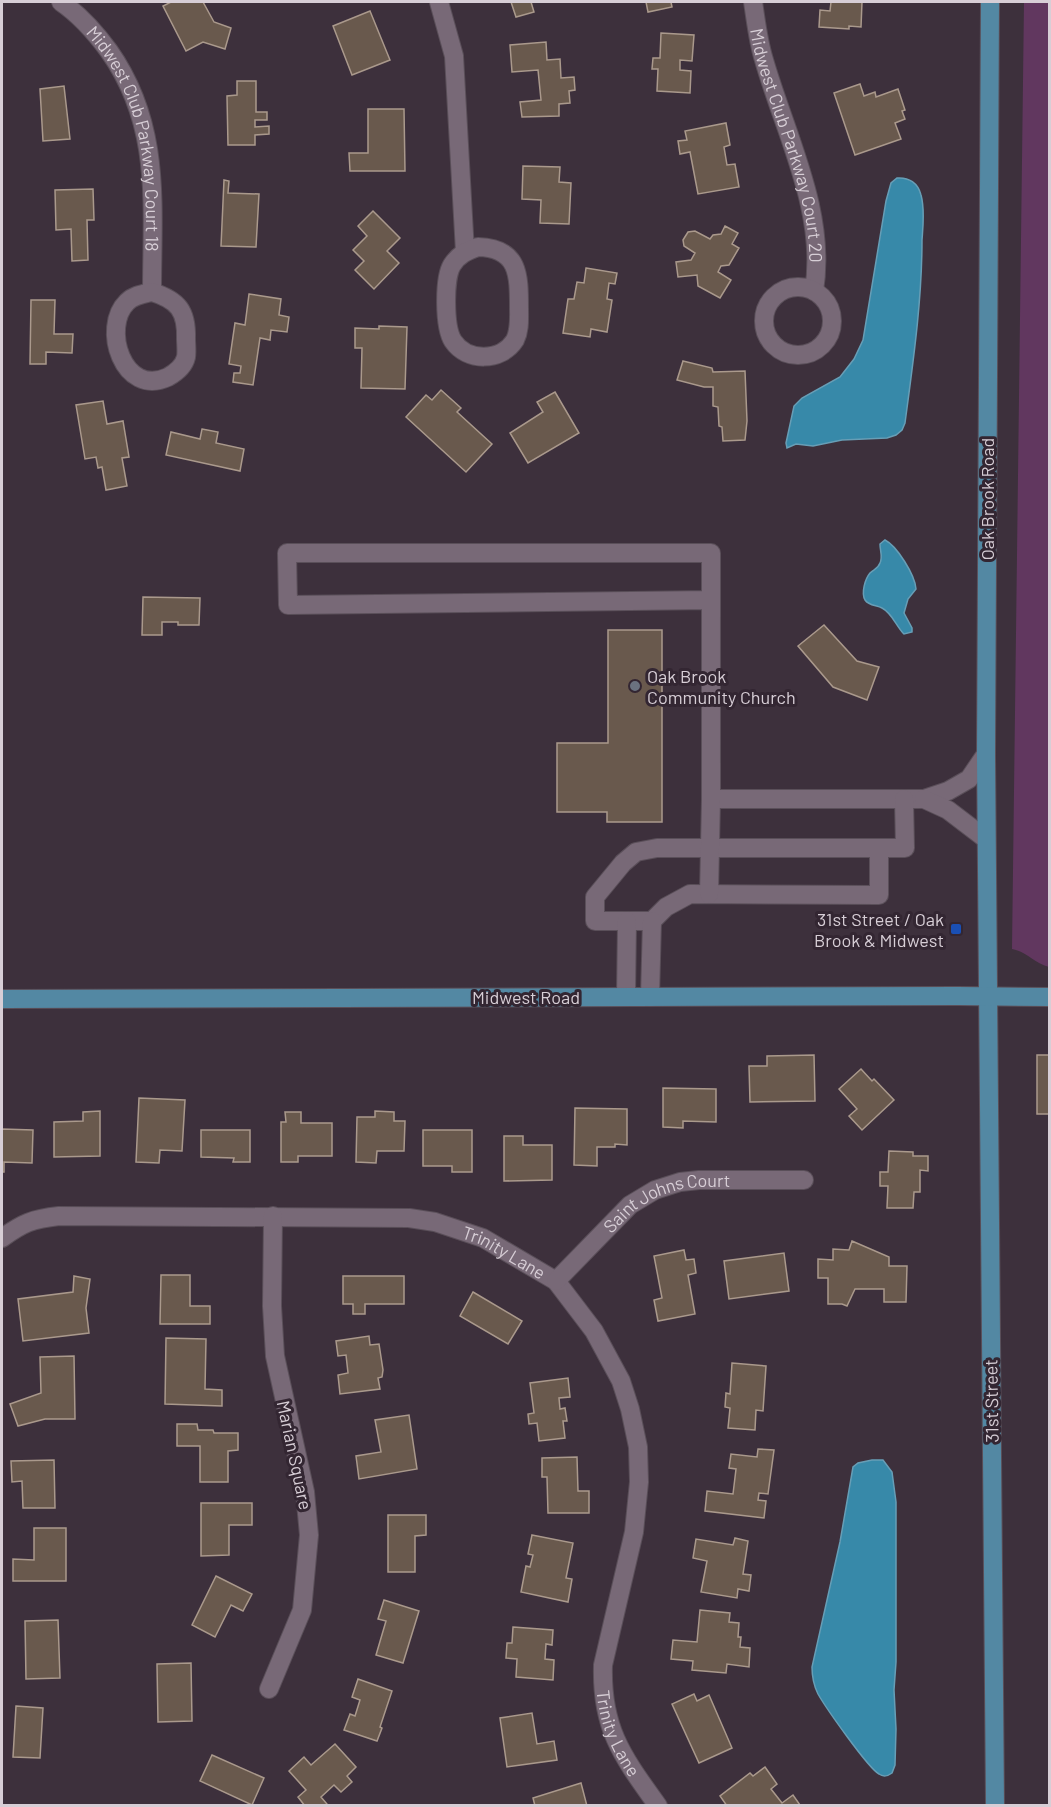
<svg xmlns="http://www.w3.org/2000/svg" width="1051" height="1807" font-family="Barlow,sans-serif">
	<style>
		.green { fill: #61375f }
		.water { fill: #3789a9; stroke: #679eb6; stroke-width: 1.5 }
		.building { fill: #69594d; stroke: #aa998c; stroke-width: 1.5 }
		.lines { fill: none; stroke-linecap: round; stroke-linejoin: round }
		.minor-casing { stroke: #5a4f59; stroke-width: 20 }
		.major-casing { stroke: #5a4f59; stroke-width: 20 }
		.minor { stroke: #786977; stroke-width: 18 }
		.major { stroke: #5388a3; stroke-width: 18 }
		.worship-dot { fill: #6b7280; stroke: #332632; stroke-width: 2 }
		.transit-dot { fill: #1a4fb4; stroke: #332632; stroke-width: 2 }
		.labels { text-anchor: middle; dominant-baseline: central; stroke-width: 6; stroke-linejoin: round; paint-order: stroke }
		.street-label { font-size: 18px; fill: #d7ced6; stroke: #332632 }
		.poi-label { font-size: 18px; fill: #d7ced6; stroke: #332632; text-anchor: start }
	</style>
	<rect width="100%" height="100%" fill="#3d303c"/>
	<!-- green -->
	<path class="green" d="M1024 2H1050L1049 967C1033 963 1029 953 1012 949Z"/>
	<!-- water -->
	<g class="water">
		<path d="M897 178C909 177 918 183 921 195 925 209 923 226 922 240 922 301 913 363 905 423L902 430 896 435 887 438 842 440 813 446 796 444 787 448 786 443 794 406 802 398 840 377 854 359 863 340 886 201 891 183Z"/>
		<path d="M885 540C897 546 915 575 916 589L908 599 904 613 912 628V632L904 634C896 626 892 613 882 608 877 605 869 606 865 600 861 593 865 579 870 573 874 569 878 569 880 563 883 557 880 551 880 544Z"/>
		<path d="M872 1460H883L892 1472 896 1502V1662L894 1690 896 1729 895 1765 892 1773C888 1776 883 1777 879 1774 868 1768 826 1708 818 1694 814 1686 812 1676 812 1667L840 1542 853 1467 858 1463Z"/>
	</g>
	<!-- building -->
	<g class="building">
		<path d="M171 2H203L214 22 231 28 225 49 203 42 186 51 163 6Z"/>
		<path d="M511 2H531L534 12 516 17Z"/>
		<path d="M646 2H671L672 7 648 12Z"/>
		<path d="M831 2H862L861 27 849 26V29L819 27 820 10 830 11Z"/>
		<path d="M370 11 390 60 352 75 333 26Z"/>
		<path d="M661 33 694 35 692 61 680 60V70L691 71 690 93 657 91 658 69H652L653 58H660Z"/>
		<path d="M546 42 547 60 560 59 561 78 574 77 575 90 569 91 570 103 559 104V116L522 117 520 102 541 100 538 70 512 72 510 45Z"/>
		<path d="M237 81H256V112H267V120H255V127L269 126V134L255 135V145H228L227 96 237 95Z"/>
		<path d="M860 84 864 96 875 92 876 97 898 89 905 110 902 111 905 119 895 123 901 139 855 155 834 93Z"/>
		<path d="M64 86 70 139 43 141 40 89Z"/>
		<path d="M368 109H404L405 171H350L349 153H368Z"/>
		<path d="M726 123 730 145 724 147 727 165 735 164 739 187 698 194 690 152 680 154 678 141 687 140 685 131Z"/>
		<path d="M523 166 560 167 559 182 571 183 569 224 540 223 541 200 522 199Z"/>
		<path d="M224 180 229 181 228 193 259 194 256 247 221 246Z"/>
		<path d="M93 189 94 220H87L88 260 72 261 71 229 56 230 55 190Z"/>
		<path d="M373 211 400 238 387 251 399 263 374 289 355 270 364 261 353 250 367 236 358 226Z"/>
		<path d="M725 226 738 233 732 244 739 248 729 265 721 266 718 272 731 280 720 298 698 286 697 275 678 277 676 262 691 260 695 253 684 246 683 240 688 232 695 231 710 239 713 235 721 234Z"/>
		<path d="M586 268 617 273 615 284 609 283 607 299 612 300 607 332 591 329 590 337 563 333 568 299H574L577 282 584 283Z"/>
		<path d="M249 294 281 299 279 315 289 317 287 332 271 330 270 340 260 338 253 385 233 382 234 373H240L241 366 229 364 235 323 245 325Z"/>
		<path d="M31 300H55L54 334H73L72 353 46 352V364H30Z"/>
		<path d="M379 326 407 327 405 389 361 388 362 348H355V328L379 329Z"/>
		<path d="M683 361 712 368 713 372 745 371 747 421 745 440 723 441 722 427 719 426 718 407 713 406V387H704L677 380Z"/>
		<path d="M441 390 461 408 457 412 492 444 466 472 406 417 426 395 432 400Z"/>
		<path d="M555 392 579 433 528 463 510 433 543 412 537 402Z"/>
		<path d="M103 401 107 424 123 421 129 457 122 458 127 486 106 490 102 467 98 468 96 457 85 459 76 405Z"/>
		<path d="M202 429 218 432 216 443 244 449 240 471 166 455 171 432 200 439Z"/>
		<path d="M143 597 200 598 199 625H178V622H162V635H142Z"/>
		<path d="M824 625 857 661 879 667 867 700 833 687 798 646Z"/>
		<path d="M608 630H662V822H607V812H557V743H608Z"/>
		<path d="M814 1055 815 1101 750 1102 749 1066H767V1056Z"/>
		<rect x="1037" y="1055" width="13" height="59"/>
		<path d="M861 1069 872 1081 874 1079 894 1100 862 1130 849 1116 857 1109 839 1089Z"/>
		<path d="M663 1088 716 1089V1122L683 1121V1128L663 1127Z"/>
		<path d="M139 1098 185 1100 182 1151 160 1150 159 1163 136 1162Z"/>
		<path d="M575 1108 627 1109V1145L615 1144V1147H597V1166L574 1165Z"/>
		<path d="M100 1111V1156L54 1157V1122L83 1121V1112Z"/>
		<path d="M375 1111 394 1112V1121H405L404 1151H377L376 1163 356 1162 357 1117H375Z"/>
		<path d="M285 1112H301V1123H332V1156H298V1162H281V1122H286Z"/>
		<path d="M2 1129 33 1130 32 1163 4 1162V1172H2Z"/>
		<path d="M201 1130H250V1162H233L234 1158 201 1157Z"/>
		<path d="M423 1130H472V1172H452V1166H423Z"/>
		<path d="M504 1136H523V1145H552V1180L504 1181Z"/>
		<path d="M889 1151 913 1152V1156H928V1171L920 1170V1192H914L913 1208H887L888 1186H880V1172H888Z"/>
		<path d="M852 1241 889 1257V1266H907L906 1302H884V1289H855L847 1306 842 1304H828V1278H818V1259L833 1260V1249L849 1250Z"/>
		<path d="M684 1250 686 1260 694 1259 696 1273 688 1275 695 1314 658 1321 654 1300 662 1298 654 1256Z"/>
		<path d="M784 1253 789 1291 729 1299 724 1261Z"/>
		<path d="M161 1275H190V1306H210V1324H160Z"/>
		<path d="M74 1276 90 1279 86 1308 89 1333 23 1341 18 1299 73 1292Z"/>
		<path d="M343 1276H404V1304H365V1314H353V1304H343Z"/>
		<path d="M473 1292 522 1321 508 1344 460 1316Z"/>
		<path d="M369 1336 370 1345 379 1344 383 1370 382 1377 378 1378 380 1389 340 1394 338 1375 348 1373 346 1355 338 1356 336 1341Z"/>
		<path d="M166 1338 206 1339 205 1389 222 1390V1406L165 1404Z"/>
		<path d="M74 1356 75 1419H45L18 1426 10 1404 41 1393 40 1357Z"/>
		<path d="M732 1363 766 1366 763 1411 756 1410 755 1430 728 1428 730 1408 725 1407 726 1393 730 1394Z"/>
		<path d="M568 1378 570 1397 559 1398 560 1409 565 1408 567 1421H563L565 1438 539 1441 537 1423 529 1424 528 1414 534 1413 530 1383Z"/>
		<path d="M409 1415 417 1469 359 1479 356 1456 381 1452 375 1420Z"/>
		<path d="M177 1424H197L198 1430H213L214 1433H238V1450L228 1451V1482H200V1446H177Z"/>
		<path d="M758 1449 774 1450 768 1494 759 1493 758 1500 766 1501 764 1518 705 1511 707 1491 733 1494 736 1469 729 1468 731 1454 757 1457Z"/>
		<path d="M577 1457 578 1491H589V1513H548L547 1477H542V1458Z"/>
		<path d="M54 1460 55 1508H23L22 1481 12 1482 11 1461Z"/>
		<path d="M201 1503H252V1525H229V1555L201 1556Z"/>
		<path d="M388 1515H426V1535L415 1536V1572H388Z"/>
		<path d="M34 1528H66V1581H13V1559L34 1560Z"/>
		<path d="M532 1535 573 1543 566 1578 572 1579 568 1602 521 1592 526 1566 530 1567 533 1555 528 1554Z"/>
		<path d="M735 1538 748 1541 743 1574 751 1575 749 1591 738 1589 737 1598 701 1592 707 1561 693 1558 696 1539 733 1545Z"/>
		<path d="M216 1576 252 1594 243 1611 231 1605 215 1637 192 1625Z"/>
		<path d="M384 1600 419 1611 403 1663 376 1655 386 1621 378 1619Z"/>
		<path d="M700 1610 730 1613 729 1622 739 1623 738 1637H741L740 1647 750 1648 749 1667 727 1664 726 1673 692 1670 693 1661 671 1659 673 1640 697 1642Z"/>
		<path d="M58 1620 60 1678 26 1679 25 1621Z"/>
		<path d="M513 1627 553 1630 552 1645 546 1644 545 1659 554 1660 553 1680 516 1677 517 1659 506 1658 507 1643H512Z"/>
		<path d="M191 1663 192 1721 158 1722 157 1664Z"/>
		<path d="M358 1679 392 1691 380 1727 382 1728 377 1741 344 1730 350 1714 355 1716 360 1700 352 1697Z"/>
		<path d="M694 1694 697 1701 709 1695 732 1748 699 1763 672 1704Z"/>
		<path d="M16 1706 43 1708 40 1758 13 1757Z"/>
		<path d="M532 1713 537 1744 554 1741 557 1760 507 1767 500 1718Z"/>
		<path d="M335 1744 356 1767 347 1776 352 1782 341 1792 334 1785 321 1797 327 1804 326 1806H305L298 1797 306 1790 289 1771 304 1757 311 1765Z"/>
		<path d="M212 1755 264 1778 252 1805 200 1781Z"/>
		<path d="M765 1767 777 1784 771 1789 782 1803 793 1795 800 1805 727 1806 720 1796 750 1773 753 1776Z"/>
		<path d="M581 1783 587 1806H535L533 1798Z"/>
	</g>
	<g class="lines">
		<defs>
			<g id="minor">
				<path id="s1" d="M61 2C80 15 95 32 109 51 162 126 152 205 152 292"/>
				<path d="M439 2 454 56 465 252"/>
				<path id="s2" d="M753 2C756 21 758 41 764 60 785 134 827 212 814 291"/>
				<path d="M478 247C519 248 519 275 519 308 519 319 520 330 515 340 501 362 467 362 453 341 444 327 444 278 452 265 459 254 467 251 478 247Z"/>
				<circle cx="798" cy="321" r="34"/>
				<path d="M152 292C178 300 187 311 186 339 186 344 187 351 186 357 184 366 175 373 168 377 123 398 101 327 127 302 134 295 143 294 152 292Z"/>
				<path d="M711 799H924L948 791 969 779 986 754"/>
				<path d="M924 799 948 810 986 839"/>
				<path d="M879 848V895L690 894 666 907 652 921H595V897L623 863 636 852 657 848H905L904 799"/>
				<path d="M709 894 711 799V553H287L288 605 711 600"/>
				<path d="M626 997 627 921"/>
				<path d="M650 997 652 921"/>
				<path id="s3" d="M2 1238C23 1223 32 1219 59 1216L409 1218 435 1222 483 1238 556 1281 594 1331 621 1381 630 1409 638 1447 639 1482 634 1532 603 1665C601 1729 623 1757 658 1806"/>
				<path id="s4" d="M556 1281 630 1205 655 1190 680 1182 699 1180H804"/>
				<path d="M269 1689 302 1610 309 1535 305 1492 275 1356 272 1306 273 1216"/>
			</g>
			<g id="major">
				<path d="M990 2 986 754 995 1806"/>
				<path d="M2 999 958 996 1050 997"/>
			</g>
		</defs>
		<!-- minor casing -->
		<use href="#minor" class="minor-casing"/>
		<!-- major casing -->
		<use href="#major" class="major-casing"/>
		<!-- minor -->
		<use href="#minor" class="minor"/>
		<!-- major -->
		<use href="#major" class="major"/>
	</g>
	<!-- markers -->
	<circle class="worship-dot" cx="635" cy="686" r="6"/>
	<rect class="transit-dot" x="950" y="923" width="12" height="12" rx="3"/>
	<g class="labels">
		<!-- street labels -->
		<g class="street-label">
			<text stroke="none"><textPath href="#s1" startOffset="159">Midwest Club Parkway Court 18</textPath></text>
			<text stroke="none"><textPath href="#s2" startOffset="148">Midwest Club Parkway Court 20</textPath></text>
			<text transform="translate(987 499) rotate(-90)">Oak Brook Road</text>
			<text x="526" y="997">Midwest Road</text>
			<text stroke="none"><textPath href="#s4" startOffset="142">Saint Johns Court</textPath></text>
			<text stroke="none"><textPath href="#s3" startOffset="514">Trinity Lane</textPath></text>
			<text transform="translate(991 1401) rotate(-91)">31st Street</text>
			<text transform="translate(295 1455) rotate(78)">Marian Square</text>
			<text stroke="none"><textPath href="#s3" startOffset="1054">Trinity Lane</textPath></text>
		</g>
		<!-- poi labels -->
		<g class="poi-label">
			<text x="647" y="676">Oak Brook<tspan x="647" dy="21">Community Church</tspan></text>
			<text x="944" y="919" text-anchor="end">31st Street / Oak<tspan x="944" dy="21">Brook &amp; Midwest</tspan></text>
		</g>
	</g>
	<!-- border -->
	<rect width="1051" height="1807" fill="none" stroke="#d7ced6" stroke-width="6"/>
</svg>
